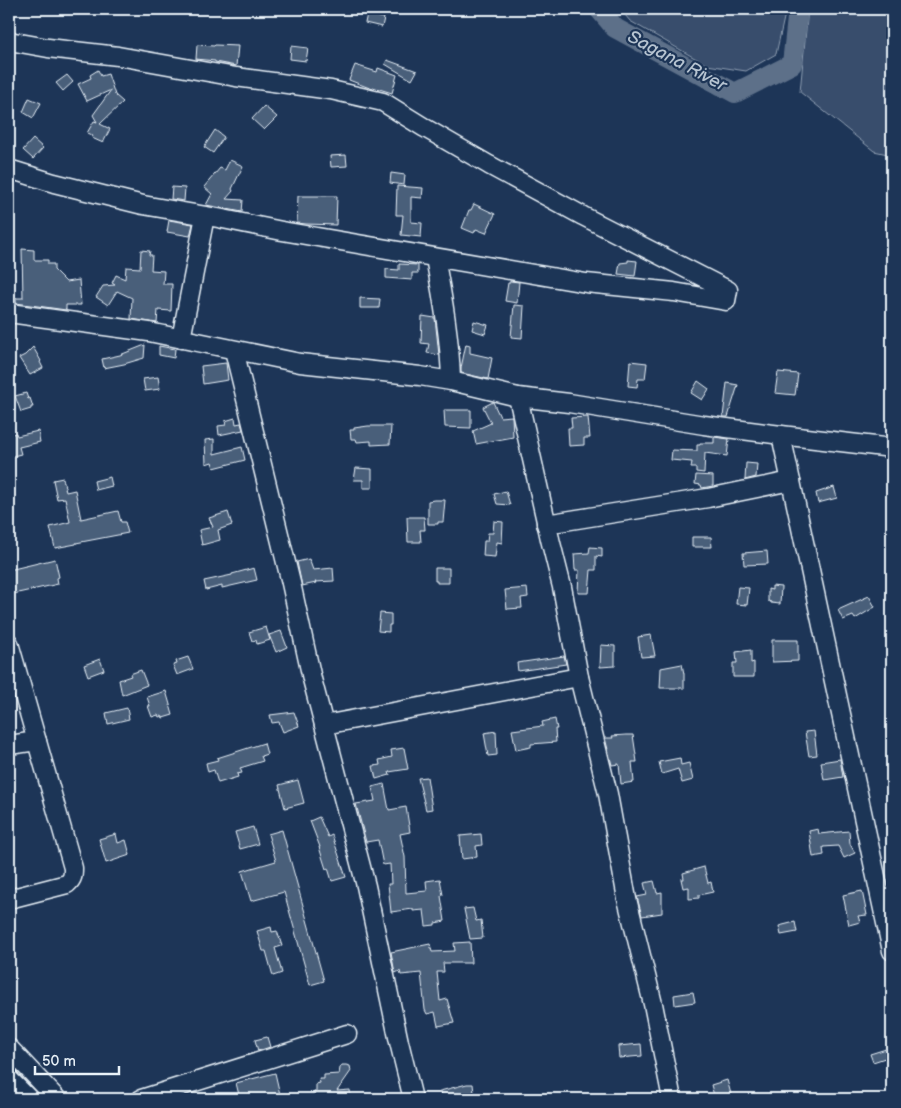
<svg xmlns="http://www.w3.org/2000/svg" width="901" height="1108" font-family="'Balsamiq Sans',sans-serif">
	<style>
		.green { fill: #374d6c; stroke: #909fb2 }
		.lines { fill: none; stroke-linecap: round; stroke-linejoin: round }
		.river { stroke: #5d7089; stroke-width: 20 }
		.building { fill: #495e7a; stroke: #e8f1f8 }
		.minor-casing { stroke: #e8f1f8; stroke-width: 21 }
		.minor { stroke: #1d3557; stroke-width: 18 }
		.labels { text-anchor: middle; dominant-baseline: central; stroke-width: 4.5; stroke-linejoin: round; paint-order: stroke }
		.water-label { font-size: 18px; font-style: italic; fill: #b7c4d1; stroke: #1d3557 }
	</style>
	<rect width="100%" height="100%" fill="#1d3557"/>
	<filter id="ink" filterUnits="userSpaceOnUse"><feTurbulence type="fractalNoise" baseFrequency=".02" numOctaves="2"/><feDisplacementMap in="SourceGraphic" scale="10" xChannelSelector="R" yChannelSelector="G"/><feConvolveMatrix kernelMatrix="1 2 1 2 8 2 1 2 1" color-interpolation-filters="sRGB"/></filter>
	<g filter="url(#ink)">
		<!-- green -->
		<g class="green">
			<path d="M620 9H786L776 54 746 71 707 65 630 21Z"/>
			<path d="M808 9H892V155L874 151 800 92Z"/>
		</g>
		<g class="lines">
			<!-- river -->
			<path class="river" d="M599 9 615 28 735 93 792 64 798 9"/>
		</g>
		<!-- building -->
		<g class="building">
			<path d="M367 14 384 18 382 27 365 23Z"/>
			<path d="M197 45 214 46 215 45 238 46 236 66 215 62V61L196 59Z"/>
			<path d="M291 46 308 48 306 61 290 59Z"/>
			<path d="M387 60 417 71 412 80 385 64Z"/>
			<path d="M355 65 377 72 378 68 397 75 392 93 373 87V89L367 87 349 80Z"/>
			<path d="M98 70 101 76 108 74 115 95 123 102 100 124 110 129 103 143 92 138 93 136 87 133 94 121 97 122 93 115 111 90 87 101 78 84 91 78 90 75Z"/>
			<path d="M67 75 73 82 63 91 56 83Z"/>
			<path d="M29 98 41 103 33 118 23 112Z"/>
			<path d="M264 106 277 117 264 130 252 119Z"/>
			<path d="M215 130 224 137 213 153 204 147Z"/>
			<path d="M33 139 43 148 33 159 23 150Z"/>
			<path d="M346 155 347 166 331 167 330 156Z"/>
			<path d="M230 160 243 166 232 189 233 191 226 199 243 200 242 212 206 205 212 194 204 187 220 168 225 170Z"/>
			<path d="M391 173 405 175 404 185 390 183Z"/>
			<path d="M397 186 423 188 422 198 411 197V222L422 223 421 237 401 235 403 215H396Z"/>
			<path d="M172 187 185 188 184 201 171 199Z"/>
			<path d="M298 196H337L336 225 306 224 297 223Z"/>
			<path d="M474 204 495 214 486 233 476 229 474 233 462 228 469 210H471Z"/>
			<path d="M169 220 193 224 190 236 167 232Z"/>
			<path d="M22 249 34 250V260H48V264H54V270L66 282 79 280 81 305H66V310L16 303V298H23Z"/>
			<path d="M141 250 150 251 149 255H152L151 270 164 271 163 284H172L171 311 158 310 157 323 131 319 132 298 117 291 108 305 96 297 103 286 115 285 112 283 116 275 125 279 126 267 140 268Z"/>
			<path d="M628 260 637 261 635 276 618 274 620 263 628 262Z"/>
			<path d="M399 264 418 265V273H412V280L386 278V269L399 270Z"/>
			<path d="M510 281 519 282 517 303 505 301 508 283H510Z"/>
			<path d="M360 298 380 299 379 308H360Z"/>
			<path d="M514 305 524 306 522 338 511 337Z"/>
			<path d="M422 316 435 318 439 355 427 353 429 344 421 343Z"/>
			<path d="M474 321 488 325 485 334 472 330Z"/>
			<path d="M466 344 470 345V353L492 358 488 379 461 373V368Z"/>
			<path d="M145 345 144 358 124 364 104 368 102 359 120 355Z"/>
			<path d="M159 346 175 349 174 358 159 355Z"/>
			<path d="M33 347 41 361 40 362 43 368 30 375 19 358 25 355Z"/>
			<path d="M630 361 647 363 645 379H638L637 387 628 386Z"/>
			<path d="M226 363 228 380 203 384 201 366Z"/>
			<path d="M778 372 798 374 795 395 775 393Z"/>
			<path d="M158 377 160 389 145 391 143 379Z"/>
			<path d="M698 381 709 389 702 400 691 393Z"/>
			<path d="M727 383 738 385 728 417H723Z"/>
			<path d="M26 393 28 399 30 398 33 407H31V409L21 412 15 396Z"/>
			<path d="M493 402 500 417 512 416 513 437 476 444 473 431 491 423 483 407Z"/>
			<path d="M444 410H471V428L445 427Z"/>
			<path d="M588 417 590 438H584V445L569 446 568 428H572L571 418Z"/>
			<path d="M235 418 236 424 241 423 243 430 219 435 218 426 226 425 225 421Z"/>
			<path d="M368 426H391L390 444 371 445V441L357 442 356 439H351L350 430H354V428Z"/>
			<path d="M38 431 40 442 19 447 21 454 9 457V435L16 433 17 436Z"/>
			<path d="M714 437 729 439 727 456 705 453 704 473 696 472V468H691L692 462 671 460 672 450 697 451V445H700V443H714Z"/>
			<path d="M214 439V454L242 447 245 460 214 468 212 462 206 464 205 440Z"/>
			<path d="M746 463 757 464 756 477 745 480Z"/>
			<path d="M356 468 372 469V488H363V480H354Z"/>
			<path d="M696 475 713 476V486L702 488 701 485 695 484Z"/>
			<path d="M110 477 112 486 96 490 94 481Z"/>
			<path d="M63 478 66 492 75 490 81 519 118 511 121 522H125L128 533 76 543V544L55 548 50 527 70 522 65 498 57 499 53 480Z"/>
			<path d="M834 487 837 498 818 503 816 493Z"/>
			<path d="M506 491 510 505 497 504 494 494Z"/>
			<path d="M434 500H445L443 522H438V524H428V501Z"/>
			<path d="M228 512 232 525 218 530 220 540 202 545 199 530 213 527 209 518Z"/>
			<path d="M407 517H424L425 530H420L421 542H408Z"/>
			<path d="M494 521 503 522 502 543 497 542 495 557 483 556 484 541H487L488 533H493Z"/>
			<path d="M692 537H711L712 547H692Z"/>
			<path d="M590 547 602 548V557L596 556V570H591L589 593H578L579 570H575L574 554 589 553Z"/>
			<path d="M767 551 768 564 744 565 743 553Z"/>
			<path d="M55 559 59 577 57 578 58 584 9 595V570Z"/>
			<path d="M309 559 313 570 333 568 334 581 315 582 316 583 302 586 297 562Z"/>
			<path d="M254 568 257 580 222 588V586L206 590 204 581 232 575V574Z"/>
			<path d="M435 568H449V583H437V581H435Z"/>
			<path d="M772 586 781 587 780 604 771 603V602L768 601V589L772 590Z"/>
			<path d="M738 587 749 588 747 605 736 604Z"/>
			<path d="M527 588 528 597 521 598 522 608 507 609 505 590Z"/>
			<path d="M869 596 875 607 855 619 853 616 843 620 838 610Z"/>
			<path d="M380 613 391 614V625H389V632L378 631Z"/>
			<path d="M266 627 270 640 257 644 256 640 252 641 249 632Z"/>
			<path d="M281 631 287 647 276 652 269 635Z"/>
			<path d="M651 635 655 656 641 657 638 637Z"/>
			<path d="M772 640H798V661L772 662Z"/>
			<path d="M601 645 615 646V666L600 667Z"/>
			<path d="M751 650V663L754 662V677H733V663H737L736 652Z"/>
			<path d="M564 656 566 664 518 671 517 663Z"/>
			<path d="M188 657 193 669 177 675 173 665 177 664 176 661Z"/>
			<path d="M100 659 104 670 88 676 84 665Z"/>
			<path d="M682 664 684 674V688H660L661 668Z"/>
			<path d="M141 670 147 685 122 695 119 680 131 676 130 674Z"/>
			<path d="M166 691 173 715 163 718 162 716 159 717 158 715 152 717 148 706H150L147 697Z"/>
			<path d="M127 708 129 719 108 724 106 713Z"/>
			<path d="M294 712 299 726 283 732 279 722 272 723 270 715Z"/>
			<path d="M555 719 557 729H555L556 742 531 744V747L516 750 512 730 543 726 542 722Z"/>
			<path d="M496 731 497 755 488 756 484 733Z"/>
			<path d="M814 731 817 755 809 756 805 732Z"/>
			<path d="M626 735H633L637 762H632L634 782 621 784 619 764 612 765 605 738H613L612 736Z"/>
			<path d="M264 743 267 754 261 756 263 761 240 768 242 773 237 774 238 777 218 783 214 770 208 772 206 763 218 760 217 758Z"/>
			<path d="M404 748 408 769 389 772 390 775 376 779 373 766 380 765 379 760 392 757 391 750Z"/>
			<path d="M680 758 681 765 689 763 693 780 682 783 678 769 662 774 659 762Z"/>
			<path d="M840 759 843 777 824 780 821 762Z"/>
			<path d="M427 777 432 809 426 810 418 778Z"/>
			<path d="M298 780 304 803 285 808 279 785Z"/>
			<path d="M384 784 389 810 406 807 410 832 400 834 405 857 406 893 427 891 426 881 440 879 443 895 441 896 445 921 435 923V925L426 926 424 910 413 911V909L391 912 388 884H391L390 864 383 865 378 840 366 842 356 804 375 801 372 787Z"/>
			<path d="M319 817 328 837 332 835 346 877 332 881 328 868 326 869 319 847H320L310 821Z"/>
			<path d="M253 827 258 844 240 849 235 832Z"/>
			<path d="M818 829 819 834 849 831 850 844 855 853 844 858 838 846 823 847 824 855 813 857 809 831Z"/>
			<path d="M282 830 324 981 310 985 284 892 251 901 242 871 276 861 268 834Z"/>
			<path d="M116 834 118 843 126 840 130 855 106 863 99 839Z"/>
			<path d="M481 834 482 845 476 846 477 857 462 859 460 836Z"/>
			<path d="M704 867 708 883 711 882 713 892 699 895V898L689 899V887L683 888 681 879H684L683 873Z"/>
			<path d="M654 881 657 893 662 892V913L642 916 637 897 647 895 644 883Z"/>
			<path d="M862 891 867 915 858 916 860 922 849 925 843 895Z"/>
			<path d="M473 908 476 921 481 920 483 938 470 939 464 909Z"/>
			<path d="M795 922 797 932 781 935 779 926Z"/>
			<path d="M271 927 272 932 277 931 282 946 275 948 282 973 273 976 266 951H263L257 931Z"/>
			<path d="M470 942 471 963H443L444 972H437L440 1001 447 999 454 1023 438 1026 435 1012 427 1014 425 1010 421 973 401 975 400 971 395 973 391 952 430 944 432 952 455 951 454 943Z"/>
			<path d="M693 992 695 1002 675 1005 674 995Z"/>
			<path d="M267 1037 270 1047 258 1051 255 1040Z"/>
			<path d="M641 1044 642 1056 619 1058 618 1046Z"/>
			<path d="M886 1049 888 1057 873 1062 870 1054Z"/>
			<path d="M342 1065H346L350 1066 351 1071 337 1091 350 1090 351 1099H315L314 1092H316V1084L320 1083 319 1079H324V1075L339 1074 340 1068Z"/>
			<path d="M275 1073 281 1099H240L236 1083Z"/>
			<path d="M727 1080 731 1094 715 1099 711 1085Z"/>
			<path d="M467 1084H473L474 1093 454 1095V1099H442L440 1091Z"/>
		</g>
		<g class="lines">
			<defs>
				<g id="minor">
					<path d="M9 41 48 48 118 56 236 77 331 90 383 102 425 128 489 165 583 216 728 290 726 301 674 292 586 283 282 231 218 218 143 205 54 183 9 169"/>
					<path d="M435 258C443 299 450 339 451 381"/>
					<path d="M9 313 149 332 300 363 420 376 451 381 518 397 569 403 704 425 781 435 892 448"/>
					<path d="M181 339 205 216"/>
					<path d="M234 350 291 583 312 679 366 886 399 1042 413 1099"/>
					<path d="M518 397 550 539 562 587 579 677 608 794 627 899 653 1004 672 1099"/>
					<path d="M781 435 892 951"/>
					<path d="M546 524 708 498 791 481"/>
					<path d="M9 643 73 868C73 875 73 879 67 884L9 899"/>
					<path d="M324 725 579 677"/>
					<path d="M9 745 37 741"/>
					<path d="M9 1048 57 1099"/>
					<path d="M9 1079 29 1099"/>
					<path d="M141 1099 347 1034"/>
				</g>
			</defs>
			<!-- minor casing -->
			<use href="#minor" class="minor-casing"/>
			<!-- minor -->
			<use href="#minor" class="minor"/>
		</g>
	</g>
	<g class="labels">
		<!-- water labels -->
		<g class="water-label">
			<text transform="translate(677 61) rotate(28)">Sagana River</text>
		</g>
	</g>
	<!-- margin -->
	<rect width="901" height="1108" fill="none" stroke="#1d3557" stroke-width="30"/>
	<rect x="15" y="15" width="871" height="1078" fill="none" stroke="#e8f1f8" stroke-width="2" filter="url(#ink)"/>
	<!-- scale -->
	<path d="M35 1066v8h84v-8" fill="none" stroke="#e8f1f8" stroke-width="2.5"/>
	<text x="42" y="1066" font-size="15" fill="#e8f1f8" stroke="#1d3557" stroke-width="4" paint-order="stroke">50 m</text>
</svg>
